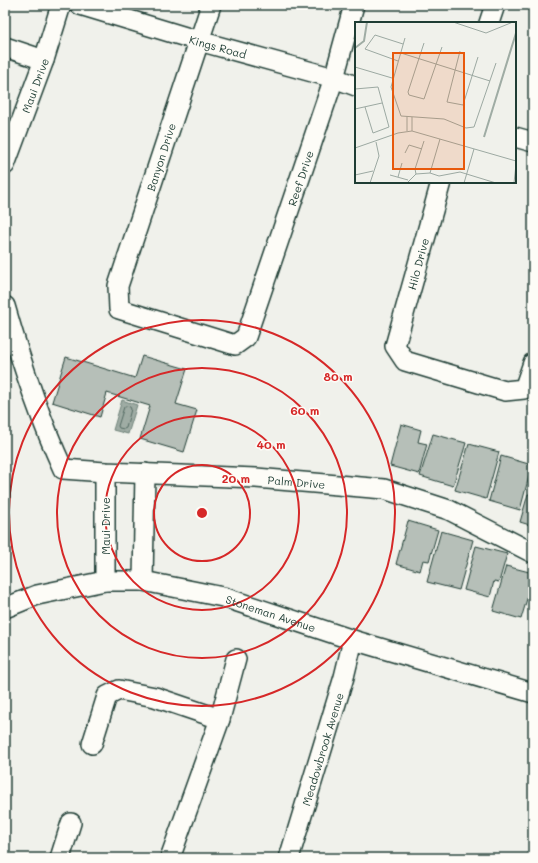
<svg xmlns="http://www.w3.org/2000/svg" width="538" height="863" font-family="Mali,sans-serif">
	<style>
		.water { fill: #9faca4; stroke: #6c8077 }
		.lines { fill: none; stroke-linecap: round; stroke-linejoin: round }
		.shore { stroke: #526961; stroke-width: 1 }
		.building { fill: #b6bfb8; stroke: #1f3d34 }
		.minor-casing { stroke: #1f3d34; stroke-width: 22 }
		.minor { stroke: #fdfcf7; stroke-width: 19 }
		.ring { fill: none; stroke: #d62828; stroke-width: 2 }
		.labels { text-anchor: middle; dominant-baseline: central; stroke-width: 3; stroke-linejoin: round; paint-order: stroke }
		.street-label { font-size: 11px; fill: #1f3d34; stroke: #fdfcf7 }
		.inset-river { fill: none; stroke: #9faca4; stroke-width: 2 }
		.inset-road { fill: none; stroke: #9ca9a2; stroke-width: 1 }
		.view { fill: #e8590c; fill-opacity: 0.15; stroke: #e8590c; stroke-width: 2 }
		.inset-edge { fill: none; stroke: #1f3d34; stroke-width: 2 }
		.centre { fill: #d62828; stroke: #fdfcf7; stroke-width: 2 }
		.ring-label { font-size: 12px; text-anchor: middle; font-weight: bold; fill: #d62828; stroke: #fdfcf7; stroke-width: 3; stroke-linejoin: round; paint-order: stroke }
	</style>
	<rect width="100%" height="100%" fill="#f0f1eb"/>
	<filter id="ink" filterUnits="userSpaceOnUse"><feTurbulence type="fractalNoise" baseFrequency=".025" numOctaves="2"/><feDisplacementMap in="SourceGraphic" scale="8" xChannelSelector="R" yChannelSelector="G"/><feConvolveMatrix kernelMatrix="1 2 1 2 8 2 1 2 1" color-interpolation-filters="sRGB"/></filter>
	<g filter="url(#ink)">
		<!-- water -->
		<path class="water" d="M122 400 137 405 128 434 113 430Z"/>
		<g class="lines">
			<!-- shore -->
			<path class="shore" d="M126 406 130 407 131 409 126 428 124 429 119 428 118 426 124 407Z"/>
		</g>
		<!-- building -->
		<g class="building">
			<path d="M142 356 187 369 176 404 197 410 184 452 140 439 150 406 107 393 100 417 52 402 66 357 135 378Z"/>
			<path d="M401 424 421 430 418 442 427 444 419 474 390 466Z"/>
			<path d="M433 434 466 443 453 486 420 476Z"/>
			<path d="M469 444 499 452 486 499 455 490Z"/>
			<path d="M501 456 532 465 520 510 489 501Z"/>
			<path d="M528 494 533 495V526L520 522Z"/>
			<path d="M408 521 438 530 429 561 423 560 420 571 396 564Z"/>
			<path d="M441 531 473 540 459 590 427 582Z"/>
			<path d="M476 546 507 554 499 582 494 581 490 597 464 590Z"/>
			<path d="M506 566 533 573V593L529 592 521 619 493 611Z"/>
		</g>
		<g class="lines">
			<defs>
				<g id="minor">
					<path id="s1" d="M80 5 199 41 334 78 356 86"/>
					<path id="s2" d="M211 5 118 286 119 309 235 345 246 337 334 78 354 5"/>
					<path d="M489 23 495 5"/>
					<path d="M5 47 44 60"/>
					<path d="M515 137 533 142"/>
					<path id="s3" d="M5 165 44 60 61 5"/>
					<path d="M441 182 395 346 405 361 505 391 524 389 533 363"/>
					<path id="s4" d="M5 306C21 362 39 417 63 469L105 472 256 478 384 489 449 510 533 553"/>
					<path d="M105 581V472"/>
					<path d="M143 581 145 473"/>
					<path id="s5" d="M5 608 37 595 105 581H143L223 597 353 640 533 693"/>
					<path d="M92 744 107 696 119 690 155 697 220 719"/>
					<path d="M60 858 71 823"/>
					<path d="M170 858 220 719 236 659"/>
					<path id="s6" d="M289 858 344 677 353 640"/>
				</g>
			</defs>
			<!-- minor casing -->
			<use href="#minor" class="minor-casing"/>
			<!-- minor -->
			<use href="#minor" class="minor"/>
		</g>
	</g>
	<!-- distance rings -->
	<g class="ring">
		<circle cx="202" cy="513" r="48"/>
		<circle cx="202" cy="513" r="97"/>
		<circle cx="202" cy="513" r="145"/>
		<circle cx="202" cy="513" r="193"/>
	</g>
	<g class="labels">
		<!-- street labels -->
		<g class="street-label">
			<text stroke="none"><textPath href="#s1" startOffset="144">Kings Road</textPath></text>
			<text stroke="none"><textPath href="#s3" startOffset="85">Maui Drive</textPath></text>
			<text transform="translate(161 157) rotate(-72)">Banyon Drive</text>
			<text stroke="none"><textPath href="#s2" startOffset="622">Reef Drive</textPath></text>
			<text transform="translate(418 264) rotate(-75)">Hilo Drive</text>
			<text stroke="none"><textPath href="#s4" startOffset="407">Palm Drive</textPath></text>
			<text transform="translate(105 526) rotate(-90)">Maui Drive</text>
			<text stroke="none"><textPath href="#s5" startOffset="274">Stoneman Avenue</textPath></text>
			<text stroke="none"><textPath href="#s6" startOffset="114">Meadowbrook Avenue</textPath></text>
		</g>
	</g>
	<!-- overview -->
	<g transform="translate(355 22)">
		<rect width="161" height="161" fill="#f0f1eb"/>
		<path class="inset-river" d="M0 26 9 19 12 0M129 115 161 11"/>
		<path class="inset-road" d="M98 0 131 11 158 0M50 16 36 65 46 94 89 97 111 106 119 105 141 41M69 21 53 70 54 73 69 77 87 25M105 29 92 80 108 83 123 35M46 31 135 59M43 39 10 27 20 13 48 22M0 45 37 56M0 67 23 65 34 105 18 111 10 85M0 87 27 81M52 109V94M57 109V95M0 126 43 111 57 109 161 139M50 131 54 123 67 127M75 151 84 154 105 150 141 161M75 151 85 117M61 152 60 147 69 119M0 153 18 149M35 153 53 158M43 155 47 141M15 161 24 134 21 120M52 161 61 152 75 151M109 161 119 127M159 161 161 142"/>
		<path class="view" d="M38 31H109V147H38Z"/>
		<rect width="161" height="161" class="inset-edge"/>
	</g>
	<circle cx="202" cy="513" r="6" class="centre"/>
	<g class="ring-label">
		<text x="338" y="381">80 m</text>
		<text x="305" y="415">60 m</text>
		<text x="271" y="449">40 m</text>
		<text x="236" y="483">20 m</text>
	</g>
	<!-- margin -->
	<rect width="538" height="863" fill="none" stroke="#fdfcf7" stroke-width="20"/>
	<rect x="10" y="10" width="518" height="843" fill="none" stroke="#1f3d34" stroke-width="1.5" filter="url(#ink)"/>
</svg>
